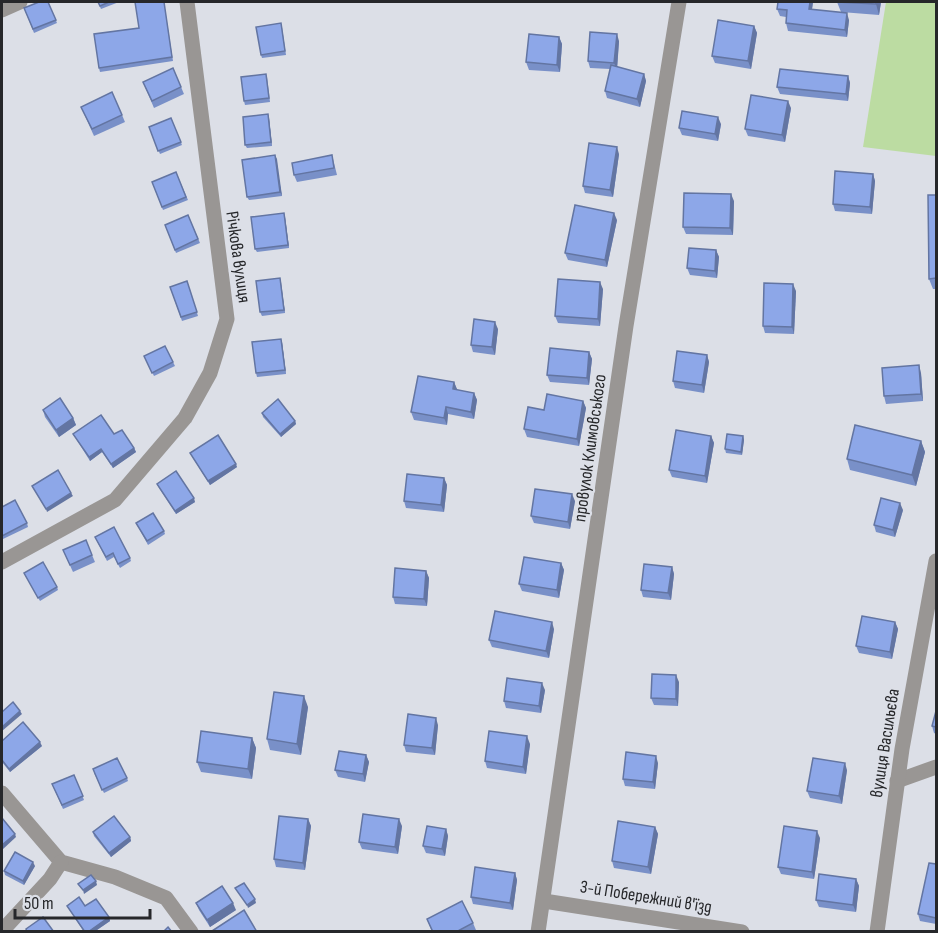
<svg xmlns="http://www.w3.org/2000/svg" width="938" height="933" font-family="'Sofia Sans Condensed',sans-serif">
	<style>
		.green { fill: #bcdca2 }
		.lines { fill: none; stroke-linecap: round; stroke-linejoin: round }
		.street { stroke: #999694; stroke-width: 15 }
		.wall { fill: #7990c8 }
		.shaded-wall { fill: #6375a2 }
		.building { fill: #8da7e8; stroke: #6375a2; stroke-width: 1.5 }
		.labels { text-anchor: middle; dominant-baseline: central; stroke-width: 4.5; stroke-linejoin: round; paint-order: stroke }
		.street-label { font-size: 18px; fill: #26272a; stroke: #dcdfe7 }
	</style>
	<rect width="100%" height="100%" fill="#dcdfe7"/>
	<!-- green -->
	<path class="green" d="M886 2H936V156L863 147Z"/>
	<g class="lines">
		<!-- street -->
		<g class="street">
			<path d="M2 10 20 2"/>
			<path d="M2 562 115 500 185 418 210 373 227 319 187 2"/>
			<path d="M897 781 936 767"/>
			<path d="M2 793 61 862 115 877 166 898 191 932"/>
			<path d="M544 901 742 932"/>
			<path d="M2 931 50 879 61 862"/>
			<path d="M538 932 626 326 679 2"/>
			<path d="M877 932 902 749 936 561"/>
		</g>
	</g>
	<!-- wall -->
	<g class="wall">
		<path d="M48 2 57 23 34 33 24 8Z"/>
		<path d="M98 2H119L101 9Z"/>
		<path d="M164 2 173 61 100 72 99 68Z"/>
		<path d="M813 2 812 9 849 20 847 37 788 31 786 23V17L780 16 777 9Z"/>
		<path d="M837 2H881L879 15 841 12Z"/>
		<path d="M754 26 757 33 751 69 715 63 712 56Z"/>
		<path d="M282 27 286 55 262 58 261 55Z"/>
		<path d="M559 37 562 44 560 72 529 70 526 62Z"/>
		<path d="M619 41 617 67 644 74 646 81 640 107 607 98 605 91 610 69 590 68 588 61Z"/>
		<path d="M848 76 850 83 848 101 780 94 777 87Z"/>
		<path d="M267 77 270 102 245 105 244 101Z"/>
		<path d="M143 82 181 87 184 94 154 108Z"/>
		<path d="M81 107 122 115 125 122 94 136Z"/>
		<path d="M791 108 785 142 748 136 745 129Z"/>
		<path d="M268 114 269 118 272 146 247 148 245 145Z"/>
		<path d="M171 118 182 145 160 154 149 127Z"/>
		<path d="M721 124 718 141 682 135 679 128Z"/>
		<path d="M619 154 613 197 585 193 583 186Z"/>
		<path d="M275 155 282 196 249 200 247 197Z"/>
		<path d="M332 155 337 175 297 182 294 175Z"/>
		<path d="M176 172 188 200 163 210 152 182Z"/>
		<path d="M873 174 875 181 872 214 835 211 833 204Z"/>
		<path d="M936 195V289H933L929 279Z"/>
		<path d="M734 201 733 235 686 234 683 227Z"/>
		<path d="M188 215 200 243 176 253 165 225Z"/>
		<path d="M285 217 289 248 257 252 255 249Z"/>
		<path d="M617 220 607 267 568 260 565 253Z"/>
		<path d="M716 250 719 257 717 278 690 275 687 268Z"/>
		<path d="M280 278 285 313 262 316 260 312Z"/>
		<path d="M187 281 198 316 182 321 170 287Z"/>
		<path d="M603 289 600 326 558 323 555 316Z"/>
		<path d="M796 291 794 334 765 333 763 326Z"/>
		<path d="M498 329 495 355 473 352 471 345Z"/>
		<path d="M282 342 286 374 257 377 256 373Z"/>
		<path d="M589 352 592 359 589 385 550 382 547 375Z"/>
		<path d="M707 355 709 362 704 393 675 388 673 381Z"/>
		<path d="M146 360 173 362 175 366 154 376Z"/>
		<path d="M921 373 923 401 886 404 884 396Z"/>
		<path d="M454 382 457 390 474 393 477 400 474 419 448 414 447 425 414 420 411 412Z"/>
		<path d="M583 401 586 408 579 446 527 437 524 429 544 410Z"/>
		<path d="M43 410 73 418 76 425 59 437 45 417Z"/>
		<path d="M262 413 295 421 296 424 281 437 263 417Z"/>
		<path d="M73 434H114L134 448 136 452 113 468 102 452 90 461 75 437Z"/>
		<path d="M711 436 714 443 707 483 672 477 669 470Z"/>
		<path d="M743 436 744 440 742 455 726 453 725 449Z"/>
		<path d="M921 441 925 452 916 486 850 470 847 459Z"/>
		<path d="M190 453 237 467 210 485Z"/>
		<path d="M444 478 447 485 444 512 406 508 404 501Z"/>
		<path d="M157 484 195 502 176 514 159 488Z"/>
		<path d="M575 501 570 529 534 523 531 516Z"/>
		<path d="M2 507 27 523 28 527 3 539 2 536Z"/>
		<path d="M903 510 895 537 876 532 874 525Z"/>
		<path d="M136 523 164 531 165 534 148 545Z"/>
		<path d="M95 537 130 558 131 561 120 568 114 557 107 561Z"/>
		<path d="M63 550 92 555 95 562 73 572Z"/>
		<path d="M561 563 564 570 559 598 522 591 519 584Z"/>
		<path d="M672 567 674 574 671 600 643 597 641 590Z"/>
		<path d="M426 571 429 578 427 606 395 604 393 597Z"/>
		<path d="M24 573 57 587 58 590 40 601Z"/>
		<path d="M895 622 898 629 892 659 859 653 856 646Z"/>
		<path d="M554 629 549 658 492 647 489 640Z"/>
		<path d="M679 682 678 706 654 705 651 698Z"/>
		<path d="M545 690 541 713 506 708 504 701Z"/>
		<path d="M308 707 301 755 270 750 267 739Z"/>
		<path d="M936 711V734L934 733 932 726Z"/>
		<path d="M438 725 435 755 406 752 404 745Z"/>
		<path d="M252 738 256 748 252 779 201 772 197 762Z"/>
		<path d="M2 741 42 746 10 772 2 762Z"/>
		<path d="M530 744 526 774 487 768 485 761Z"/>
		<path d="M366 755 369 762 365 782 338 777 335 770Z"/>
		<path d="M658 763 655 789 625 786 623 779Z"/>
		<path d="M847 770 842 804 810 798 807 791Z"/>
		<path d="M94 773 127 778 128 781 104 793Z"/>
		<path d="M74 775 84 800 63 809 52 784Z"/>
		<path d="M308 819 311 826 305 870 276 867 274 859Z"/>
		<path d="M402 826 398 854 362 849 359 842Z"/>
		<path d="M655 827 658 834 651 874 614 868 612 861Z"/>
		<path d="M446 829 448 836 445 856 426 853 423 846Z"/>
		<path d="M93 832 130 837 131 841 111 857 94 836Z"/>
		<path d="M820 838 814 879 781 874 778 867Z"/>
		<path d="M936 864V924L920 921 918 914Z"/>
		<path d="M35 866 24 885 5 875 4 871Z"/>
		<path d="M515 873 517 880 513 910 473 904 471 897Z"/>
		<path d="M856 879 859 886 856 912 819 907 816 900Z"/>
		<path d="M196 903 236 910 210 927 199 910Z"/>
		<path d="M67 906H85L109 917 110 921 94 932H84L69 909Z"/>
		<path d="M427 919 473 923 476 930 472 932H432Z"/>
	</g>
	<!-- shaded-wall -->
	<g class="shaded-wall">
		<path d="M810 2H813L811 16 809 9Z"/>
		<path d="M876 2H881L879 15 876 4Z"/>
		<path d="M847 13 849 20 847 37 845 30Z"/>
		<path d="M754 26 757 33 751 69 748 61Z"/>
		<path d="M617 34 619 41 617 70 614 63Z"/>
		<path d="M559 37 562 44 560 72 557 65Z"/>
		<path d="M644 74 646 81 640 107 637 99Z"/>
		<path d="M848 76 850 83 848 101 846 94Z"/>
		<path d="M788 101 791 108 785 142 782 135Z"/>
		<path d="M268 114 269 118 272 146 271 142Z"/>
		<path d="M718 117 721 124 718 141 715 134Z"/>
		<path d="M617 147 619 154 613 197 610 190Z"/>
		<path d="M275 155 277 159 282 196 280 192Z"/>
		<path d="M873 174 875 181 872 214 870 207Z"/>
		<path d="M731 194 734 201 733 235 730 228Z"/>
		<path d="M284 213 285 217 289 248 288 245Z"/>
		<path d="M614 213 617 220 607 267 605 260Z"/>
		<path d="M716 250 719 257 717 278 715 271Z"/>
		<path d="M280 278 281 282 285 313 284 310Z"/>
		<path d="M600 282 603 289 600 326 598 319Z"/>
		<path d="M793 284 796 291 794 334 792 327Z"/>
		<path d="M495 322 498 329 495 355 492 347Z"/>
		<path d="M281 339 282 342 286 374 285 370Z"/>
		<path d="M589 352 592 359 589 385 587 378Z"/>
		<path d="M707 355 709 362 704 393 702 385Z"/>
		<path d="M919 365 921 373 923 401 921 394Z"/>
		<path d="M454 382 457 389 456 396 453 389Z"/>
		<path d="M474 393 477 400 474 419 471 412Z"/>
		<path d="M583 401 586 408 579 446 577 439Z"/>
		<path d="M446 407 448 414 447 425 444 418Z"/>
		<path d="M73 418 76 425 59 437 56 430Z"/>
		<path d="M295 421 296 424 281 437 280 434Z"/>
		<path d="M711 436 714 443 707 483 705 476Z"/>
		<path d="M743 436 744 440 742 455 741 452Z"/>
		<path d="M921 441 925 452 916 486 912 475Z"/>
		<path d="M134 448 136 452 113 468 111 464Z"/>
		<path d="M101 449 102 452 90 461 89 457Z"/>
		<path d="M236 464 237 467 210 485 208 481Z"/>
		<path d="M444 478 447 485 444 512 441 505Z"/>
		<path d="M71 493 73 496 47 512 46 509Z"/>
		<path d="M572 494 575 501 570 529 568 522Z"/>
		<path d="M194 498 195 502 176 514 175 511Z"/>
		<path d="M900 503 903 510 895 537 893 530Z"/>
		<path d="M561 563 564 570 559 598 557 590Z"/>
		<path d="M672 567 674 574 671 600 668 593Z"/>
		<path d="M426 571 429 578 427 606 424 599Z"/>
		<path d="M552 622 554 629 549 658 546 651Z"/>
		<path d="M895 622 898 629 892 659 890 652Z"/>
		<path d="M676 675 679 682 678 706 676 699Z"/>
		<path d="M542 683 545 690 541 713 539 706Z"/>
		<path d="M304 696 308 707 301 755 297 744Z"/>
		<path d="M20 711 22 714 2 731V727Z"/>
		<path d="M436 718 438 725 435 755 432 748Z"/>
		<path d="M527 736 530 744 526 774 523 767Z"/>
		<path d="M252 738 256 748 252 779 248 769Z"/>
		<path d="M40 742 42 746 10 772 9 769Z"/>
		<path d="M366 755 369 762 365 782 363 774Z"/>
		<path d="M656 756 658 763 655 789 653 782Z"/>
		<path d="M845 763 847 770 842 804 839 796Z"/>
		<path d="M308 819 311 826 305 870 303 863Z"/>
		<path d="M399 819 402 826 398 854 395 847Z"/>
		<path d="M655 827 658 834 651 874 648 867Z"/>
		<path d="M446 829 448 836 445 856 442 849Z"/>
		<path d="M817 831 820 838 814 879 812 872Z"/>
		<path d="M15 834 16 837 2 850V845Z"/>
		<path d="M130 837 131 841 111 857 109 853Z"/>
		<path d="M33 862 35 866 24 885 23 881Z"/>
		<path d="M515 873 517 880 513 910 510 903Z"/>
		<path d="M856 879 859 886 856 912 853 905Z"/>
		<path d="M96 881 97 885 84 894 83 890Z"/>
		<path d="M255 899 256 903 248 908 247 905Z"/>
		<path d="M233 903 236 910 210 927 207 920Z"/>
		<path d="M109 917 110 921 94 932H88Z"/>
	</g>
	<!-- building -->
	<g class="building">
		<path d="M39 2H48L56 20 33 29 24 8Z"/>
		<path d="M98 2H109L100 6Z"/>
		<path d="M135 2H164L172 57 99 68 94 34 139 28Z"/>
		<path d="M778 2H810L809 9 847 13 845 30 786 23 787 10 777 9Z"/>
		<path d="M837 2H876V4Z"/>
		<path d="M718 20 754 26 748 61 712 56Z"/>
		<path d="M281 23 285 51 261 55 256 27Z"/>
		<path d="M590 32 617 34 614 63 588 61Z"/>
		<path d="M529 34 559 37 557 65 526 62Z"/>
		<path d="M611 65 644 74 637 99 605 91Z"/>
		<path d="M173 68 181 87 152 101 143 82Z"/>
		<path d="M780 69 848 76 846 94 777 87Z"/>
		<path d="M266 74 269 98 244 101 241 77Z"/>
		<path d="M112 92 122 115 92 129 81 107Z"/>
		<path d="M751 95 788 101 782 135 745 129Z"/>
		<path d="M682 111 718 117 715 134 679 128Z"/>
		<path d="M268 114 271 142 245 145 243 117Z"/>
		<path d="M171 118 181 142 158 151 149 127Z"/>
		<path d="M589 143 617 147 610 190 583 186Z"/>
		<path d="M275 155 280 192 247 197 242 160Z"/>
		<path d="M332 155 334 168 294 175 292 163Z"/>
		<path d="M835 171 873 174 870 207 833 204Z"/>
		<path d="M176 172 186 197 162 207 152 182Z"/>
		<path d="M684 193 731 194 730 228 683 227Z"/>
		<path d="M928 195H936V278L929 279Z"/>
		<path d="M575 205 614 213 605 260 565 253Z"/>
		<path d="M284 213 288 245 255 249 251 217Z"/>
		<path d="M188 215 198 239 175 250 165 225Z"/>
		<path d="M689 248 716 250 715 271 687 268Z"/>
		<path d="M280 278 284 310 260 312 256 281Z"/>
		<path d="M558 279 600 282 598 319 555 316Z"/>
		<path d="M187 281 197 312 181 317 170 287Z"/>
		<path d="M764 283 793 284 792 327 763 326Z"/>
		<path d="M474 319 495 322 492 347 471 345Z"/>
		<path d="M281 339 285 370 256 373 252 342Z"/>
		<path d="M165 346 173 362 152 373 144 356Z"/>
		<path d="M550 348 589 352 587 378 547 375Z"/>
		<path d="M677 351 707 355 702 385 673 381Z"/>
		<path d="M919 365 921 394 884 396 882 368Z"/>
		<path d="M418 376 454 382 453 389 474 393 471 412 446 407 444 418 411 412Z"/>
		<path d="M547 394 583 401 577 439 524 429 528 407 544 410Z"/>
		<path d="M60 398 73 418 56 430 43 410Z"/>
		<path d="M278 399 295 421 280 434 262 413Z"/>
		<path d="M101 415 114 434 122 430 134 448 111 464 101 449 89 457 73 434Z"/>
		<path d="M855 425 921 441 912 475 847 459Z"/>
		<path d="M676 430 711 436 705 476 669 470Z"/>
		<path d="M727 434 743 436 741 452 725 449Z"/>
		<path d="M218 435 236 464 208 481 190 453Z"/>
		<path d="M58 470 71 493 46 509 32 486Z"/>
		<path d="M176 471 194 498 175 511 157 484Z"/>
		<path d="M407 474 444 478 441 505 404 501Z"/>
		<path d="M535 489 572 494 568 522 531 516Z"/>
		<path d="M881 498 900 503 893 530 874 525Z"/>
		<path d="M15 500 27 523 2 536V507Z"/>
		<path d="M153 513 164 531 147 541 136 523Z"/>
		<path d="M114 527 130 558 118 564 113 553 106 557 95 537Z"/>
		<path d="M86 540 92 555 70 565 63 550Z"/>
		<path d="M524 557 561 563 557 590 519 584Z"/>
		<path d="M43 562 57 587 38 598 24 573Z"/>
		<path d="M644 564 672 567 668 593 641 590Z"/>
		<path d="M395 568 426 571 424 599 393 597Z"/>
		<path d="M495 611 552 622 546 651 489 640Z"/>
		<path d="M862 616 895 622 890 652 856 646Z"/>
		<path d="M652 674 676 675V699L651 698Z"/>
		<path d="M507 678 542 683 539 706 504 701Z"/>
		<path d="M274 692 304 696 297 744 267 739Z"/>
		<path d="M13 702 20 711 2 727V712Z"/>
		<path d="M936 711V727L932 726Z"/>
		<path d="M408 714 436 718 432 748 404 745Z"/>
		<path d="M23 722 40 742 9 769 2 760V741Z"/>
		<path d="M201 731 252 738 248 769 197 762Z"/>
		<path d="M489 731 527 736 523 767 485 761Z"/>
		<path d="M339 751 366 755 363 774 335 770Z"/>
		<path d="M626 752 656 756 653 782 623 779Z"/>
		<path d="M117 758 127 778 102 790 93 769Z"/>
		<path d="M813 758 845 763 839 796 807 791Z"/>
		<path d="M74 775 83 796 62 805 52 784Z"/>
		<path d="M363 814 399 819 395 847 359 842Z"/>
		<path d="M114 816 130 837 109 853 93 832Z"/>
		<path d="M279 816 308 819 303 863 274 859Z"/>
		<path d="M2 818 15 834 2 845Z"/>
		<path d="M618 821 655 827 648 867 612 861Z"/>
		<path d="M427 826 446 829 442 849 423 846Z"/>
		<path d="M784 826 817 831 812 872 778 867Z"/>
		<path d="M15 852 33 862 23 881 4 871Z"/>
		<path d="M929 863 936 864V918L918 914Z"/>
		<path d="M475 867 515 873 510 903 471 897Z"/>
		<path d="M819 874 856 879 853 905 816 900Z"/>
		<path d="M91 875 96 881 83 890 78 884Z"/>
		<path d="M244 883 255 899 247 905 235 888Z"/>
		<path d="M222 886 233 903 207 920 196 903Z"/>
		<path d="M79 897 85 906 96 899 109 917 88 932H85L67 906Z"/>
		<path d="M462 901 473 923 456 932H433L427 919Z"/>
		<path d="M244 910 257 932H212V931Z"/>
		<path d="M43 917 54 932H27L26 929Z"/>
		<path d="M168 927 172 932H163Z"/>
	</g>
	<g class="labels">
		<!-- street labels -->
		<g class="street-label">
			<text transform="translate(238 257) rotate(82)">Річкова вулиця</text>
			<text transform="translate(590 448) rotate(-82)">провулок Климовського</text>
			<text transform="translate(885 743) rotate(-81)">вулиця Васильєва</text>
			<text transform="translate(646 897) rotate(9)">3-й Побережний в'їзд</text>
		</g>
	</g>
	<!-- border -->
	<rect width="938" height="933" fill="none" stroke="#26272a" stroke-width="6"/>
	<!-- scale -->
	<path d="M15 909v9h135v-9" fill="none" stroke="#26272a" stroke-width="3"/>
	<text x="24" y="909" font-size="18" fill="#26272a" stroke="#dcdfe7" stroke-width="4.5" paint-order="stroke">50 m</text>
</svg>
